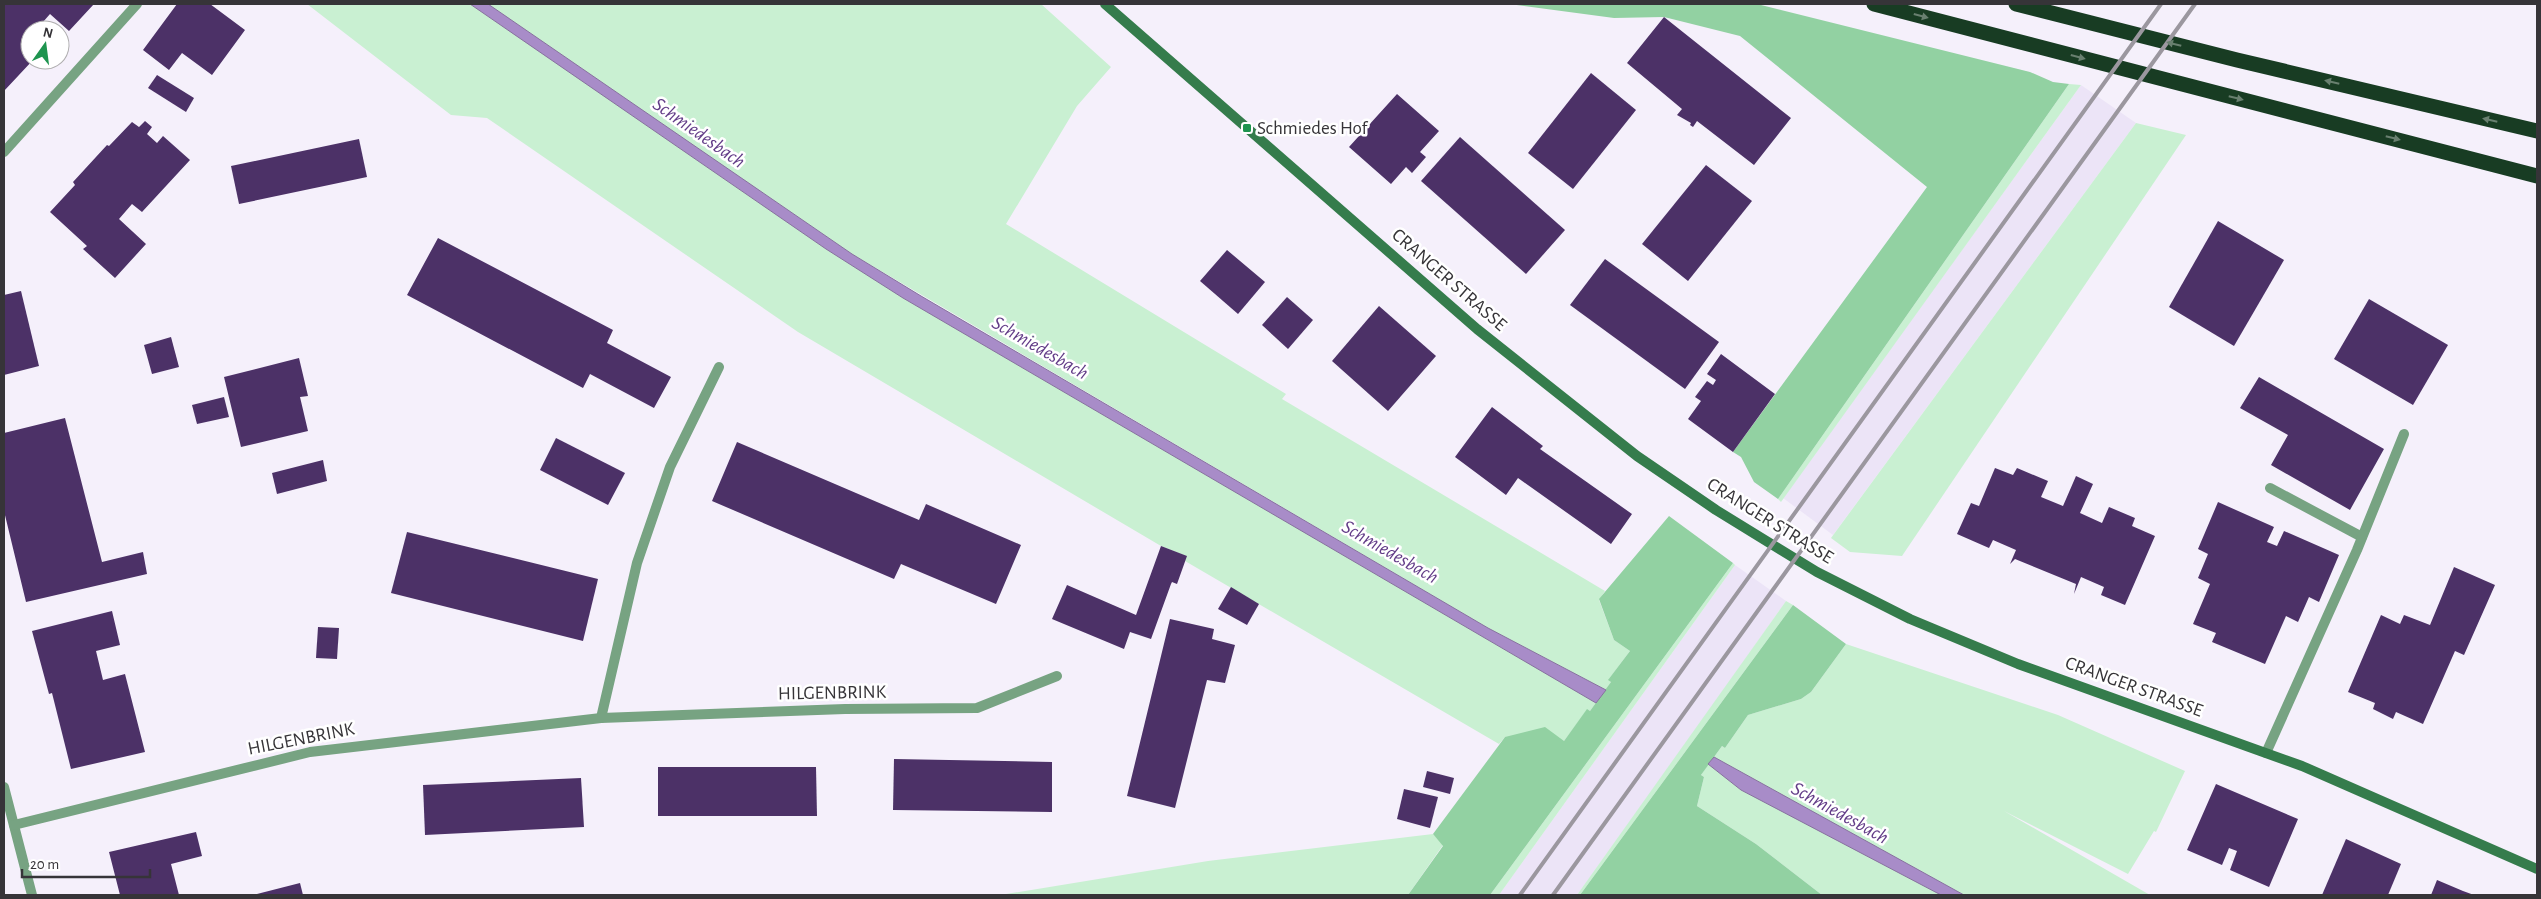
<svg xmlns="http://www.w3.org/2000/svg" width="2541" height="899" font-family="'Alegreya Sans',sans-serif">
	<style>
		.built { fill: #ece4f7 }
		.green { fill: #c9f0d2 }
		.forest { fill: #92d1a2 }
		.water { fill: #a88cc8; stroke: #86729d }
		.building { fill: #4c3167 }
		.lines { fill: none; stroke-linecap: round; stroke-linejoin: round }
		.lane { stroke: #77a382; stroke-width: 10 }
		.street { stroke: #77a382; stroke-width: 10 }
		.secondary { stroke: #357c4c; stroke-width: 10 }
		.highway { stroke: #183c23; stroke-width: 15 }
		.rail { stroke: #9b979f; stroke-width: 4 }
		.oneway { fill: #698070 }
		.poi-dot { fill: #1e944f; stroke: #fff; stroke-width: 2 }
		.labels { text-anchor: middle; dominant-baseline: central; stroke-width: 5; stroke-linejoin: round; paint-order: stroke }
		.poi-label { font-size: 19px; fill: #363438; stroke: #fff; text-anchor: start }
		.street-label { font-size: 19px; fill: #363438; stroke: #fff }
		.water-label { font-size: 20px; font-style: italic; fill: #633d88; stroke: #fff }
	</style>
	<rect width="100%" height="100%" fill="#f5f0fb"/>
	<!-- built -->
	<g class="built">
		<path d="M2081 85 2136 123 1833 535 1783 498Z"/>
		<path d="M1735 565 1786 601 1614 846 1577 895H1499Z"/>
	</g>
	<!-- green -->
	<g class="green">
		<path d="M307 4H470L826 249 903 298 1596 703 1590 711 1587 710 1564 741 1505 737 1499 744 1185 561 1186 556 1161 546 798 332 487 118 451 115Z"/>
		<path d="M488 4H1041L1111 67 1077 106 1006 224 1286 394 1282 399 1605 591 1599 600 1614 640 1630 651 1609 679 1611 682 1606 690 1488 628 852 254Z"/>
		<path d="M2069 84 2081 85 1781 502 1778 499Z"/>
		<path d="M2136 123 2186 135 1902 556 1850 552 1831 538Z"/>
		<path d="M1733 563 1735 565 1499 895H1490Z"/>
		<path d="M1786 601 1793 605 1580 895H1577Z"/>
		<path d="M1846 644 2058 715 2185 771 2156 832 2154 831 2128 874 2004 811 2150 895H1964L1714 757 1722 746 1725 748 1748 715 1801 699 1811 692Z"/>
		<path d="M1708 764 1741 790 1941 895H1822L1756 844 1697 806 1704 777 1701 775Z"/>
		<path d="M1433 834 1443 845 1408 895H1000L1208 861Z"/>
	</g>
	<!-- forest -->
	<g class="forest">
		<path d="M1509 4H1757L2030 72 2053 82 2069 84 1778 499 1754 482 1741 457 1733 452 1927 187 1740 36 1664 17 1614 18Z"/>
		<path d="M1669 516 1733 563 1490 895H1408L1443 846 1433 834 1505 737 1545 727 1564 741 1587 709 1590 711 1611 682 1608 680 1630 651 1614 640 1599 599Z"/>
		<path d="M1793 605 1846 644 1811 692 1801 699 1748 715 1725 748 1722 746 1701 775 1704 777 1697 806 1756 844 1822 895H1580Z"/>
	</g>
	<!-- water -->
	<g class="water">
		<path d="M470 4H488L852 254 921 296 1488 628 1606 690 1596 703 903 298 826 249Z"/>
		<path d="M1714 757 1964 895H1941L1741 790 1708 764Z"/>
	</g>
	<!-- building -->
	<g class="building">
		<path d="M4 4H94L69 31 50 14 36 30H30V36L21 47 30 56V60H33L4 91Z"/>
		<path d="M177 4H210L245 30 212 75 182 53 169 70 143 50Z"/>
		<path d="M1664 17 1791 118 1754 165 1697 121 1693 127 1690 125 1691 123 1677 115 1682 109 1627 63Z"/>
		<path d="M1591 73 1636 110 1573 189 1528 153Z"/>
		<path d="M157 75 194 98 186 112 148 88Z"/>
		<path d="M1397 94 1439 131 1420 152 1426 157 1412 173 1406 167 1391 184 1349 147Z"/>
		<path d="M145 121 152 127 147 134 157 143 163 136 190 160 142 212 132 204 119 219 146 244 115 278 83 249 87 246 50 212 75 185 73 182 107 145 109 146 132 122 139 127Z"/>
		<path d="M1460 137 1565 230 1526 274 1421 181Z"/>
		<path d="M359 139 367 177 239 204 231 166Z"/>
		<path d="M1706 165 1752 201 1688 281 1642 244Z"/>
		<path d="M2218 221 2284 260 2234 346 2169 307Z"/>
		<path d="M438 238 613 330 607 343 671 377 654 408 590 374 583 388 407 295Z"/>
		<path d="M1227 250 1265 282 1238 314 1200 281Z"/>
		<path d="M1605 259 1719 342 1685 389 1570 305Z"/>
		<path d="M21 291 39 366 4 375V295Z"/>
		<path d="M1287 297 1313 320 1288 349 1262 325Z"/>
		<path d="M2369 299 2448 345 2413 405 2334 359Z"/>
		<path d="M1379 306 1436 356 1388 411 1332 361Z"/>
		<path d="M171 337 179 367 152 374 144 345Z"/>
		<path d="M1721 354 1775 394 1733 452 1688 419 1701 401 1695 397 1707 381 1713 385 1716 380 1707 374Z"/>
		<path d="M299 358 308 396 300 397 308 431 241 447 224 377Z"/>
		<path d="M2259 377 2384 449 2350 510 2271 465 2288 435 2240 408Z"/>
		<path d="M224 397 229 417 197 424 192 405Z"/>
		<path d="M1492 407 1543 446 1540 449 1632 514 1611 544 1518 478 1506 495 1455 457Z"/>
		<path d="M65 418 102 562 143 552 147 574 26 602 4 511V433Z"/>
		<path d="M556 438 625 473 608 505 540 470Z"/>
		<path d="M737 442 919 520 926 504 1021 545 996 604 901 564 894 579 712 501Z"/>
		<path d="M323 460 327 481 277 494 272 473Z"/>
		<path d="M1995 468 2013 475 2017 468 2048 481 2041 497 2063 506 2076 476 2093 484 2080 513 2102 523 2109 507 2135 518 2132 526 2155 536 2125 605 2101 595 2104 587 2081 577 2074 594 2076 584 2015 559 2010 564 2016 550 1993 540 1989 548 1957 534 1971 503 1979 506Z"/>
		<path d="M2218 502 2274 527 2267 542 2277 546 2284 531 2339 555 2319 602 2309 597 2298 622 2286 616 2265 664 2212 642 2216 633 2193 624 2210 584 2198 578 2208 554 2198 549Z"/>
		<path d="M407 532 598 579 583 641 391 593Z"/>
		<path d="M1161 546 1187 556 1177 584 1172 582 1171 584 1151 639 1130 632 1124 649 1052 619 1067 585 1136 615Z"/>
		<path d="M2454 567 2495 585 2464 655 2455 651 2423 724 2396 712 2393 719 2373 709 2375 703 2348 692 2381 615 2400 624 2404 615 2430 625Z"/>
		<path d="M1231 587 1259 604 1247 625 1218 609Z"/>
		<path d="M112 611 120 645 96 651 103 680 125 674 145 752 71 769 52 693 49 694 32 631Z"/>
		<path d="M1170 619 1214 629 1212 639 1235 645 1225 683 1207 680 1175 808 1127 796Z"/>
		<path d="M318 627 339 628 337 659 316 658Z"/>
		<path d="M894 759 1052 762V812L893 810Z"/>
		<path d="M658 767H816L817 816H658Z"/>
		<path d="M1427 771 1454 778 1450 794 1423 787Z"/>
		<path d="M581 778 584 827 425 835 423 785Z"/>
		<path d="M2216 784 2298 819 2269 887 2230 870 2237 851 2229 848 2222 865 2187 850Z"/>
		<path d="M1404 789 1438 797 1430 828 1397 819Z"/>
		<path d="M196 832 202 856 171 864 179 895H120L109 852Z"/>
		<path d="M2346 839 2401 864 2388 895H2322Z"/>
		<path d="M2437 880 2463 891 2474 895H2431Z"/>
		<path d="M300 883 303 895H253Z"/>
	</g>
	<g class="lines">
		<!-- lane -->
		<g class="lane">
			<path d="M2270 488 2362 537"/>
			<path d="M2266 753 2357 550 2404 434"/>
		</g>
		<!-- street -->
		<g class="street">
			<path d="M4 152 137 4"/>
			<path d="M601 718 637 563 670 467 719 367"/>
			<path d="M4 787 32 895"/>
			<path d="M14 825 310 752 601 718 845 709 977 708 1057 676"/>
		</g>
		<!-- secondary -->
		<path class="secondary" d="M1105 4 1477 329 1637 456 1716 510 1817 572 1910 619 2018 664 2302 766 2537 869"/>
		<!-- highway -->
		<g class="highway">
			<path d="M1874 4 2537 176"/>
			<path d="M2016 4 2237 60 2537 131"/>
		</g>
		<!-- rail -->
		<g class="rail">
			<path d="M1520 895 2161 4"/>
			<path d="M1553 895 2195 4"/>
		</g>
	</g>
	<!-- one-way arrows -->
	<defs><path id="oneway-solid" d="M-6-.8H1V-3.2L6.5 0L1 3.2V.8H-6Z" transform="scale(1.25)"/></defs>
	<g class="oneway">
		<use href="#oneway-solid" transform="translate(1921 16) rotate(15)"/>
		<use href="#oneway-solid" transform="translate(2174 44) rotate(-166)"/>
		<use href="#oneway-solid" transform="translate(2078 57) rotate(15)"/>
		<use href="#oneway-solid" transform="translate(2332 82) rotate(-167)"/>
		<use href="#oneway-solid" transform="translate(2236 98) rotate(14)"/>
		<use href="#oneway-solid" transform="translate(2490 120) rotate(-167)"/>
		<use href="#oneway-solid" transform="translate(2393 138) rotate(14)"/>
	</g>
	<!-- markers -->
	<rect class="poi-dot" x="1242" y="123" width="10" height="10" rx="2.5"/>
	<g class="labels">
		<!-- poi labels -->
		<g class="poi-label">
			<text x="1257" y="128">Schmiedes Hof</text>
		</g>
		<!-- street labels -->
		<g class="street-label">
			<text transform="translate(1449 280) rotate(41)">CRANGER STRASSE</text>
			<text transform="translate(1770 521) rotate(32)">CRANGER STRASSE</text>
			<text transform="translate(2134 687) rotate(20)">CRANGER STRASSE</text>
			<text transform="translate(832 693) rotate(-1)">HILGENBRINK</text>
			<text transform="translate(301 739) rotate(-11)">HILGENBRINK</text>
		</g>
		<!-- water labels -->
		<g class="water-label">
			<text transform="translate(699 133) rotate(35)">Schmiedesbach</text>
			<text transform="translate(1040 348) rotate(30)">Schmiedesbach</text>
			<text transform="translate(1390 552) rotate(30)">Schmiedesbach</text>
			<text transform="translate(1840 813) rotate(29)">Schmiedesbach</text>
		</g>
	</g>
	<!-- border -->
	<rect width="2541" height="899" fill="none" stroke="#363438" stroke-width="10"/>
	<!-- north arrow -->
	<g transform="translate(45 45) rotate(14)"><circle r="24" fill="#ffffff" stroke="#afaeaf"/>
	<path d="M0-4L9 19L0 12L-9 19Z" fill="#1e944f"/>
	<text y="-8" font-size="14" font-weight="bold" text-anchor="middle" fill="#363438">N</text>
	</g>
	<!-- scale -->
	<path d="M22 869v8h128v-8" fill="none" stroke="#363438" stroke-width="2.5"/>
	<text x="30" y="869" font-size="15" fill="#363438" stroke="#ffffff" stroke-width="4" paint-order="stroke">20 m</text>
</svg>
